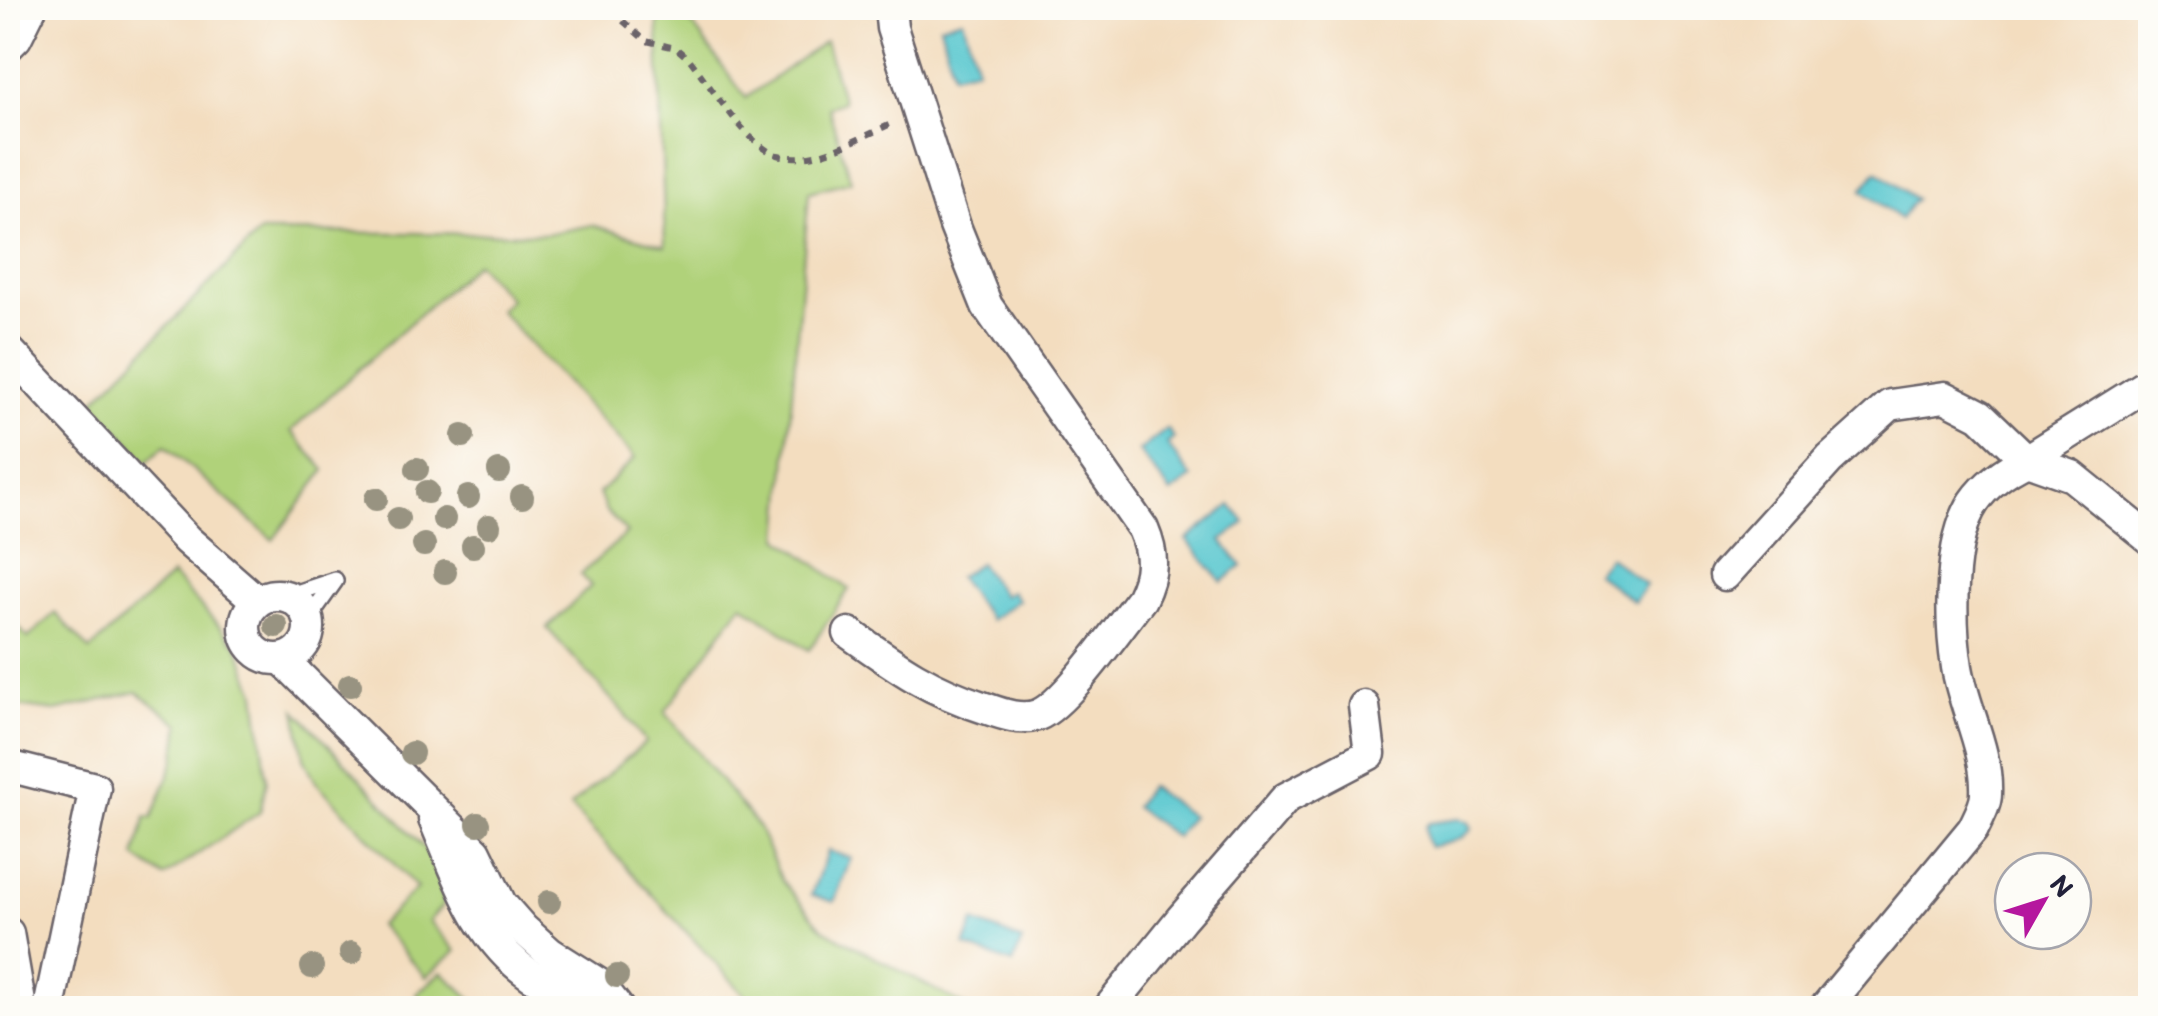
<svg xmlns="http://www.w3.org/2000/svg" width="2158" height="1016" font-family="Itim,sans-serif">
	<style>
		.garden { fill: #b0d27a; stroke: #697a5a; stroke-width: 2.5 }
		.water { fill: #59c7cf; stroke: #3e7485; stroke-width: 2.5 }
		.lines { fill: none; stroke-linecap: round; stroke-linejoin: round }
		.lane-casing { stroke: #6b6369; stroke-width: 20 }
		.street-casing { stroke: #6b6369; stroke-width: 35 }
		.path { stroke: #6b6369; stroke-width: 6; stroke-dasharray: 8 8; stroke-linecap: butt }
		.lane { stroke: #fff; stroke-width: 15 }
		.street { stroke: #fff; stroke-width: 30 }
		.tree { fill: #989381 }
	</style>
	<rect width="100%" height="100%" fill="#fdfcf7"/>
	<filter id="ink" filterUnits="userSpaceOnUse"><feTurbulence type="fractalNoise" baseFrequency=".01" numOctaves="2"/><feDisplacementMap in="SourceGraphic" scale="20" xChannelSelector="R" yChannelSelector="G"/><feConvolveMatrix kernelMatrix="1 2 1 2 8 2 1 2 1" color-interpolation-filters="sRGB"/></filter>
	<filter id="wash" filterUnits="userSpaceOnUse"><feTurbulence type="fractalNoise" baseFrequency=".0048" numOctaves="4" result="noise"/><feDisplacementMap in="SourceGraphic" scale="40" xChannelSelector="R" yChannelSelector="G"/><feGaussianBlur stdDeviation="2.25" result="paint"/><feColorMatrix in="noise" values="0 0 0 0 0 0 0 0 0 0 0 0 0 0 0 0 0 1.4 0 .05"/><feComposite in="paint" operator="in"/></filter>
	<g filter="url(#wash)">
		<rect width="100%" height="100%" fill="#f3ddbf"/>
		<!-- garden -->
		<g class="garden">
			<path d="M657 8H680L746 98 825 41 843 102 828 107 851 181 809 192 780 538 849 589 809 650 742 604 665 712 759 828 782 881 823 929 969 1008H757L570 806 646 742 622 711 547 628 591 586 581 574 627 533 606 511 599 493 635 458 499 310 510 299 476 263 291 431 325 470 273 540 165 445 147 462 93 402 260 232 546 234 592 225 665 246Z"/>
			<path d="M172 575 238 647 256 693 267 780 260 812 164 877 135 857 146 817 152 818 175 760 180 724 137 692 55 711 8 705V615L28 638 55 613 90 650Z"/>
			<path d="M296 710 427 851 440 880 444 904 429 921 456 951 426 977 379 925 417 888 316 782 304 758Z"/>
			<path d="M442 972 477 1004 481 1008H430L416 994Z"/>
		</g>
		<!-- water -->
		<g class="water">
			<path d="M963 19 977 68 953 74 940 25Z"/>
			<path d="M1877 171 1915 199 1900 219 1862 190Z"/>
			<path d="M1167 429 1174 438 1167 444 1192 478 1171 493 1139 451Z"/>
			<path d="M1231 505 1245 522 1222 541 1242 566 1222 582 1187 540Z"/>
			<path d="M1609 557 1646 585 1634 602 1596 573Z"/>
			<path d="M979 563 1003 596 1011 591 1018 600 990 620 958 577Z"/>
			<path d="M1149 786 1191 816 1176 837 1134 807Z"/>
			<path d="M1459 819 1468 821 1472 828C1462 842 1446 843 1430 847L1426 840 1425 827 1429 823Z"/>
			<path d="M828 851 851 858 834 902 811 895Z"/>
			<path d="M974 922 1022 941 1013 964 965 946Z"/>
		</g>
	</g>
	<g filter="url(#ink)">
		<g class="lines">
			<defs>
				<g id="lane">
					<path d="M287 596 335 580"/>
					<path d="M308 619 335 581"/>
				</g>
				<g id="street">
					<path d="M8 46 16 38 31 8"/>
					<path d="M8 350 187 540 257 601"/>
					<path d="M1725 575 1830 459 1890 405 1945 397 1980 415 2027 460 2150 383"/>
					<circle cx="277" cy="627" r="32"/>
					<path d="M849 633C897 667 929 690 985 708 1002 714 1020 721 1038 715 1066 704 1120 625 1141 599 1154 573 1154 555 1143 529L987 306 955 226 892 28 890 8"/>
					<path d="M282 659 476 852 501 904 523 929 550 953 599 984 618 1008"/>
					<path d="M8 766 95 788 49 1008"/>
					<path d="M434 819C459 877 477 939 532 976 551 990 575 996 594 1008"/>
					<path d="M8 933 21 1008"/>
					<path d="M1109 1008 1181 919 1286 798 1370 754 1364 706"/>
					<path d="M1825 1008 1973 829C1978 818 1986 805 1986 794 1988 750 1964 709 1957 667 1950 623 1948 541 1974 502 1987 483 2006 470 2027 460L2072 476 2150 539"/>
				</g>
			</defs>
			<!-- lane casing -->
			<use href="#lane" class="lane-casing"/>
			<!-- street casing -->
			<use href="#street" class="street-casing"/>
			<!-- path -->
			<path class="path" d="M623 21 646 41 676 48 690 60C710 85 749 148 778 155 814 165 857 139 889 125"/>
			<!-- lane -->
			<use href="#lane" class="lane"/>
			<!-- street -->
			<use href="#street" class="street"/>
		</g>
		<!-- trees -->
		<g class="tree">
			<circle cx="463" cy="436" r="12"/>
			<circle cx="417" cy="469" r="12"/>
			<circle cx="499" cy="471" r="12"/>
			<circle cx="427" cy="492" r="12"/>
			<circle cx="468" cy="497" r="12"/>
			<circle cx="522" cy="497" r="12"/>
			<circle cx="376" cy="499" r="12"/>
			<circle cx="398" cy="519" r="12"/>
			<circle cx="444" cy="519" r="12"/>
			<circle cx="489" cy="526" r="12"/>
			<circle cx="424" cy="545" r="12"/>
			<circle cx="473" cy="546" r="12"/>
			<circle cx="445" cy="572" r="12"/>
			<circle cx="276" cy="626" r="12"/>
			<circle cx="350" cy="685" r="12"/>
			<circle cx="412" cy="753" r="12"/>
			<circle cx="478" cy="824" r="12"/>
			<circle cx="549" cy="902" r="12"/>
			<circle cx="351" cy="953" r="12"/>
			<circle cx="312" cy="967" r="12"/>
			<circle cx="617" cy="976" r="12"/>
		</g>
	</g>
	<!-- margin -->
	<rect width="2158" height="1016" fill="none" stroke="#fdfcf7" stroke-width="40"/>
	<!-- north arrow -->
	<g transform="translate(2043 901) rotate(51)"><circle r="48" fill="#fdfcf7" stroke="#a5a5ac" stroke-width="2.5"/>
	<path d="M0-8L18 38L0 25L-18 38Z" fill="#b5179e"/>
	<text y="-15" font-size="28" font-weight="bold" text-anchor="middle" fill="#22223b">N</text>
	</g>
</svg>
